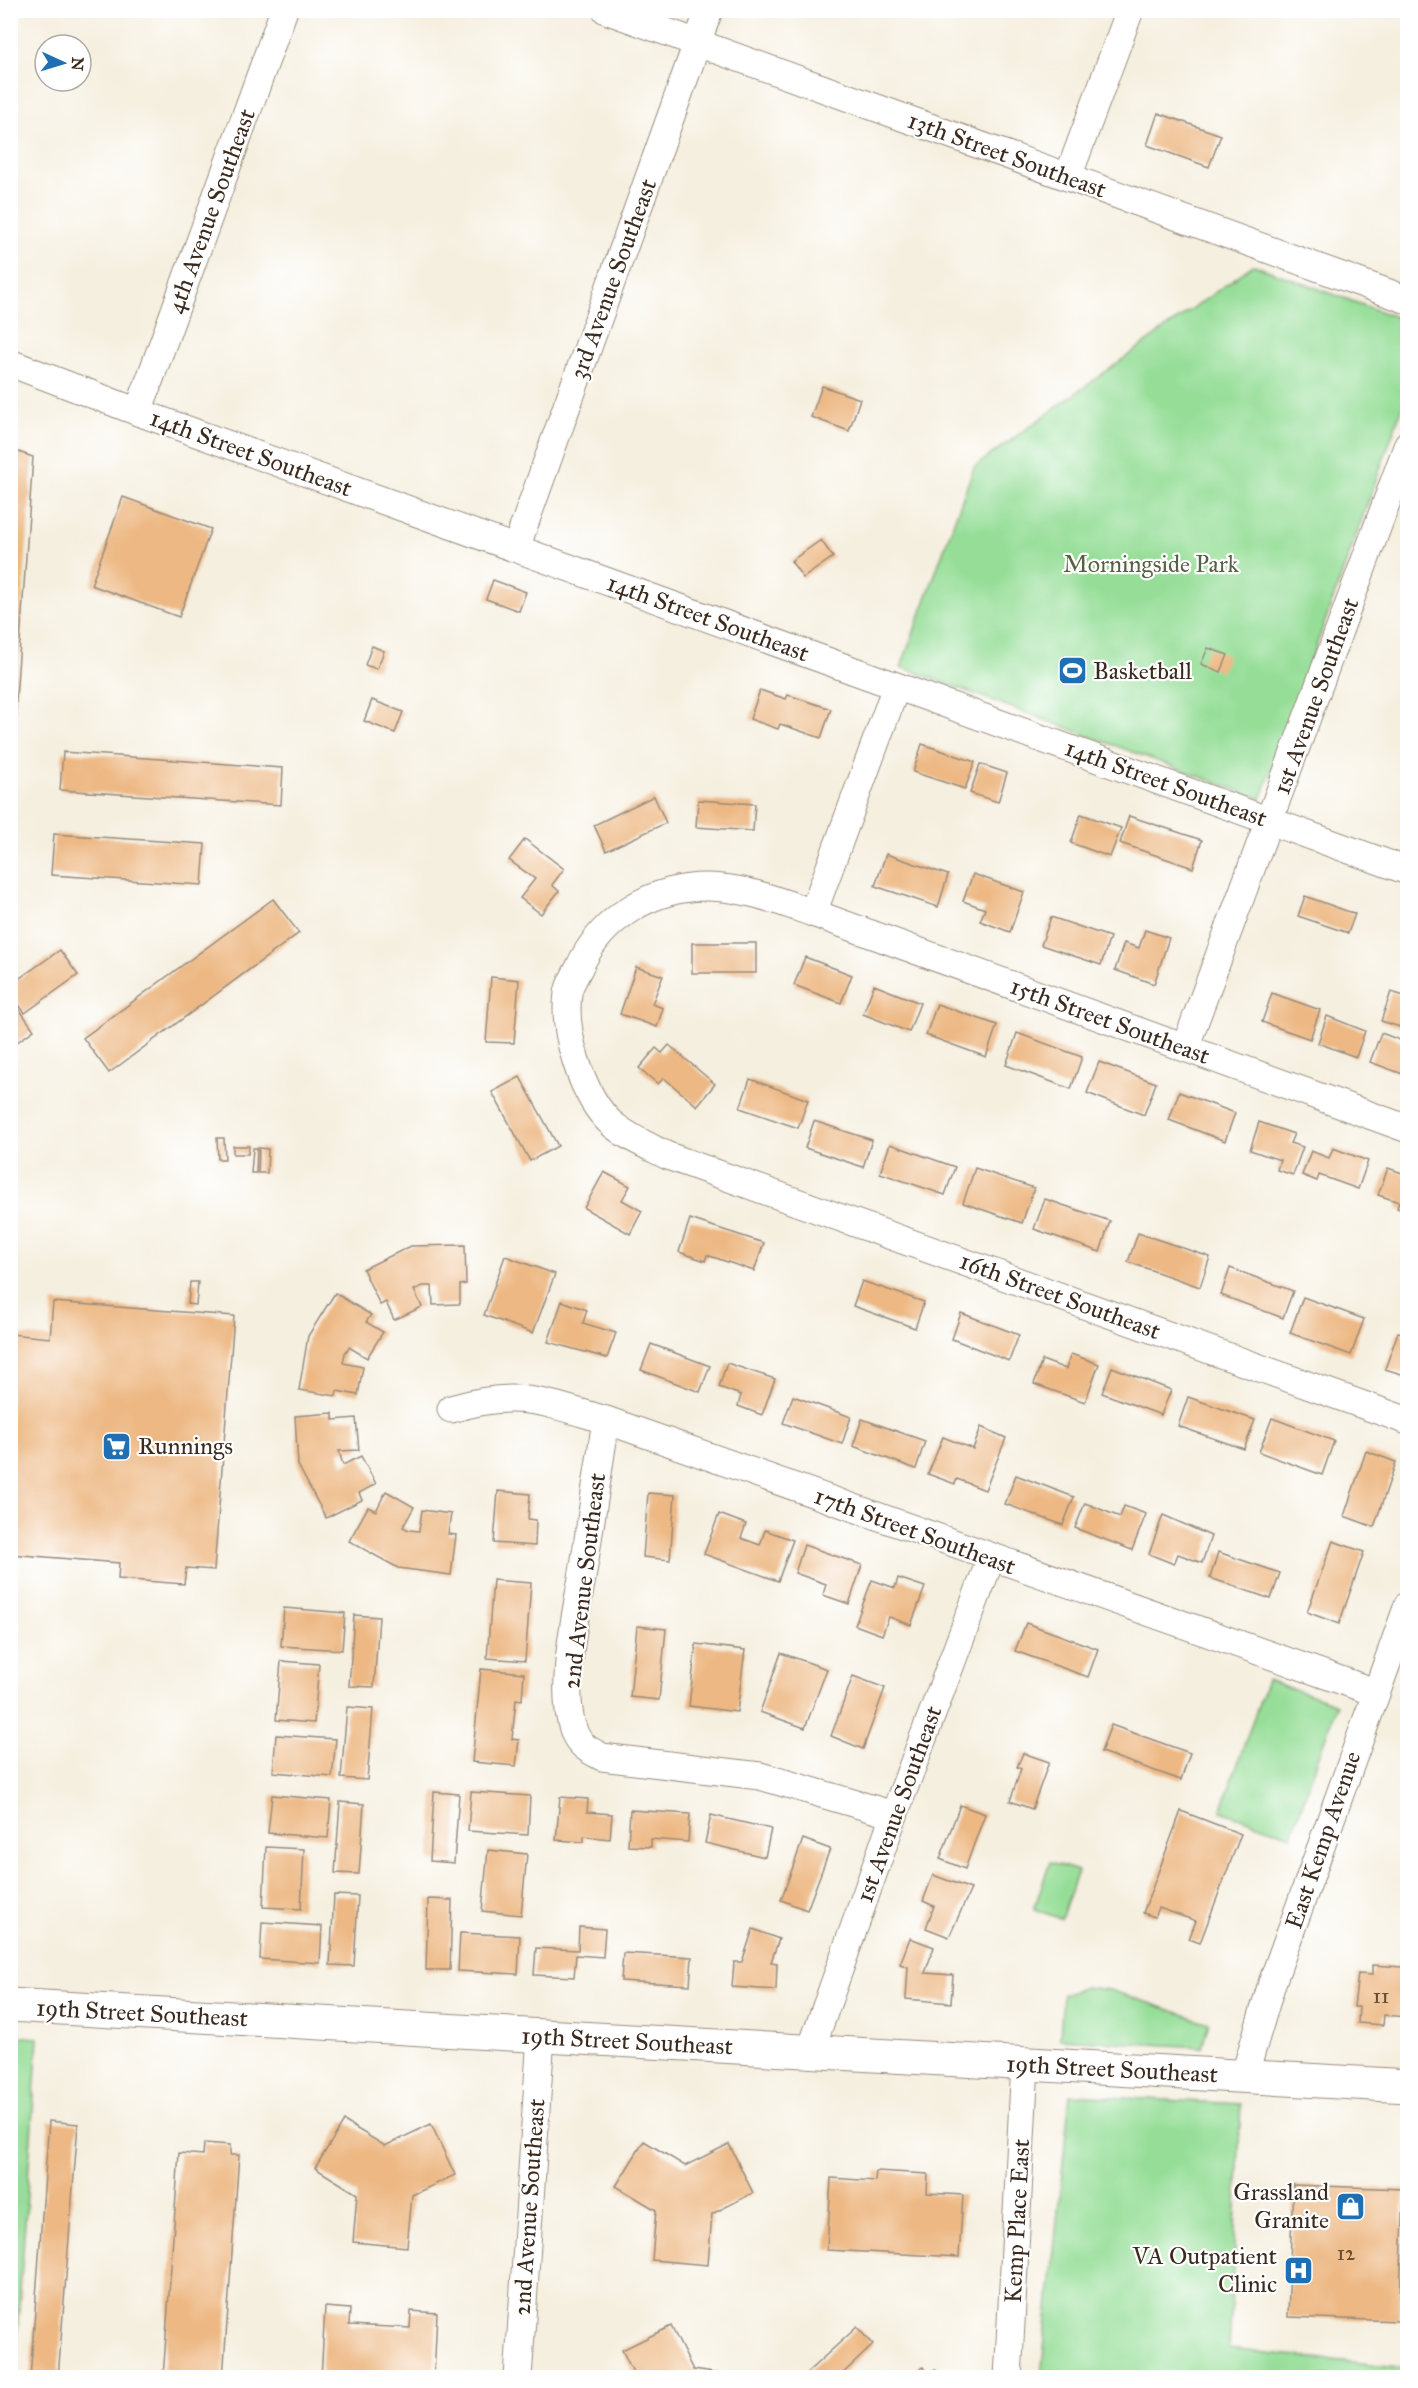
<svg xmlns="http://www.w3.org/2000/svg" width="1418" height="2388" font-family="'IM FELL Great Primer',serif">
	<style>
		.green { fill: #96de98; stroke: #68845b; stroke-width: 1.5 }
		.building { fill: #edb883 }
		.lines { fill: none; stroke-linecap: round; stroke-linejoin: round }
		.minor-casing { stroke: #988c7e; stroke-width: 29 }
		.major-casing { stroke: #988c7e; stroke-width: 35 }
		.minor { stroke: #fff; stroke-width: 27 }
		.major { stroke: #fff; stroke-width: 33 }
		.labels { text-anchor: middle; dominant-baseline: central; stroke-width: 4.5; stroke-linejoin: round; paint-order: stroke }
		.number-label { font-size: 21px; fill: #684e37 }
		.street-label { font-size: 24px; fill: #3b2a1e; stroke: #fff }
		.park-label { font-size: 24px; fill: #566043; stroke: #fff }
		.poi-label { font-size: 24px; fill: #3b2a1e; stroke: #fff; text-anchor: start }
	</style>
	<rect width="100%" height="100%" fill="#fff"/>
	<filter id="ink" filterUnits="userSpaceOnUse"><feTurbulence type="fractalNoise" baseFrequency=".0167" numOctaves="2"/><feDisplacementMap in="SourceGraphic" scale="12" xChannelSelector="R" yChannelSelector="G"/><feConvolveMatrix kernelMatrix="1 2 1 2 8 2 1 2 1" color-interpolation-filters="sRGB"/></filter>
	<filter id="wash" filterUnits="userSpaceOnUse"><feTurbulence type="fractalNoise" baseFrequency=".008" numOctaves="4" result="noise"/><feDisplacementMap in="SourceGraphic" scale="24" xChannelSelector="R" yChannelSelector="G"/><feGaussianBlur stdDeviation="1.35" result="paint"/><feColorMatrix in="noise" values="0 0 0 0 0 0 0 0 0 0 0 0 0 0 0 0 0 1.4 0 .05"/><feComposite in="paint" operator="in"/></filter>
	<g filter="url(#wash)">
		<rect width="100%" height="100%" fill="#f5efdf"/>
		<!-- green -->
		<g class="green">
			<path d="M1253 265 1407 321V394L1261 799 901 667 974 467Z"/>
			<path d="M1267 1680 1337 1704 1291 1836 1221 1811Z"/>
			<path d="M1050 1862 1078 1871 1061 1919 1034 1909Z"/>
			<path d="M1085 1987 1110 1990 1209 2023 1202 2047 1060 2039 1063 1995Z"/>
			<path d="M11 2036 38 2038 14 2378 10 2377Z"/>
			<path d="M1070 2095 1241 2104 1229 2349 1407 2368V2377H1041Z"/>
		</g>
		<g id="blocks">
			<!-- building -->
			<g class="building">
				<path d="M1158 113 1221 135 1209 167 1147 145Z"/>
				<path d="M822 386 860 399 849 431 811 417Z"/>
				<path d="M10 449 33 457 15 713H10Z"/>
				<path d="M123 497 211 529 179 617 91 585Z"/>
				<path d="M821 540 833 557 803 578 791 561Z"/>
				<path d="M493 580 526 592 519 611 486 599Z"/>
				<path d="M372 646 384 651 377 669 365 665Z"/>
				<path d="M1208 648 1228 655 1221 672 1201 664Z"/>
				<path d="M760 690 786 699 788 695 831 709 821 738 780 724 778 729 750 719Z"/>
				<path d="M372 700 403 712 395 733 364 721Z"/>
				<path d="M922 744 975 762 965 789 913 772Z"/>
				<path d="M63 752 283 768 281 805 60 790Z"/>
				<path d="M980 764 1007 773 998 802 970 793Z"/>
				<path d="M10 771H15L12 811H10Z"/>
				<path d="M654 796 666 823 606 851 594 825Z"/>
				<path d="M698 800 755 804 753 831 696 827Z"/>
				<path d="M1081 814 1121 828 1110 857 1071 843Z"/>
				<path d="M1129 816 1202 840 1193 868 1120 843Z"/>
				<path d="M54 834 205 844 202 885 51 875Z"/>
				<path d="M525 839 564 869 552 885 559 891 541 914 520 898 535 879 509 860Z"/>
				<path d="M886 854 948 875 938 907 875 886Z"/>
				<path d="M973 874 1024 892 1010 932 980 921 985 909 963 901Z"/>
				<path d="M1305 896 1355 914 1348 933 1298 916Z"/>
				<path d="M273 899 299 933 109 1073 83 1038Z"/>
				<path d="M1051 917 1110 937 1101 965 1041 945Z"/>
				<path d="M1145 930 1169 938 1154 984 1115 970 1124 943 1139 948Z"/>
				<rect x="692" y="943" width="64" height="30"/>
				<path d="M60 950 78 975 25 1013 10 993V985Z"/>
				<path d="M805 957 852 975 841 1003 794 985Z"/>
				<path d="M636 967 663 976 652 1004 663 1008 657 1027 620 1014Z"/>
				<path d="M491 977 519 980 514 1043 486 1042Z"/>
				<path d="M874 985 920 1003 909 1032 863 1014Z"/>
				<path d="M1391 992 1408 997 1400 1027 1381 1021Z"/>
				<path d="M1272 993 1320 1010 1310 1039 1262 1022Z"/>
				<path d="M10 996 34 1030 10 1047Z"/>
				<path d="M937 1004 997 1025 986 1057 926 1035Z"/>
				<path d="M1327 1016 1365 1031 1356 1057 1318 1043Z"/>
				<path d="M1017 1033 1082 1057 1071 1089 1006 1065Z"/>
				<path d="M1381 1033 1408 1043V1076L1370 1062Z"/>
				<path d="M669 1045 715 1084 697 1106 664 1078 658 1084 639 1068 656 1048 662 1053Z"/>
				<path d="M1099 1062 1156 1083 1144 1115 1087 1093Z"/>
				<path d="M520 1077 558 1146 530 1161 492 1092Z"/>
				<path d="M750 1079 808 1100 798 1128 740 1108Z"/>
				<path d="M1179 1092 1235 1113 1225 1141 1169 1120Z"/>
				<path d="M814 1121 872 1140 863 1167 805 1148Z"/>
				<path d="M1259 1122 1294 1134 1290 1143 1303 1147 1293 1175 1277 1170 1280 1160 1250 1150Z"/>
				<path d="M217 1138H224L225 1159H218Z"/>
				<path d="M890 1144 955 1167 945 1195 880 1173Z"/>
				<path d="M233 1146H249L248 1154H233Z"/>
				<path d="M253 1148H257L256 1173H251Z"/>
				<path d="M259 1148 268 1149 267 1173H258Z"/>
				<path d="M1333 1148 1368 1161 1358 1189 1319 1175 1317 1181 1302 1175 1311 1151 1329 1158Z"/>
				<path d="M975 1168 1034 1188 1022 1223 963 1203Z"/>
				<path d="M1388 1168 1408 1175V1212L1397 1208 1399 1202 1378 1195Z"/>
				<path d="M604 1172 630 1186 622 1200 642 1211 630 1234 584 1208Z"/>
				<path d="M1045 1199 1110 1221 1100 1252 1034 1229Z"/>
				<path d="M690 1219 764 1243 754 1271 707 1255 705 1261 679 1252Z"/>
				<path d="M1138 1233 1210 1257 1200 1287 1128 1262Z"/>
				<path d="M465 1245 466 1284 460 1285V1304L433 1305 432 1286H423L414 1290 422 1307 394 1320 386 1302 380 1305 363 1269 411 1246Z"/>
				<path d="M505 1256 555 1274 533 1333 484 1315Z"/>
				<path d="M1230 1268 1293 1291 1283 1318 1221 1295Z"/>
				<path d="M862 1281 924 1302 915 1328 853 1306Z"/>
				<path d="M190 1282H198L196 1305 188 1304Z"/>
				<path d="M335 1293 371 1315 366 1322 383 1332 367 1358 349 1347 345 1353 343 1363 363 1367 358 1395 337 1391 336 1396 299 1390 308 1336Z"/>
				<path d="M1303 1297 1364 1319 1351 1355 1290 1333Z"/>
				<path d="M562 1301 587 1310 583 1323 616 1333 607 1358 548 1342Z"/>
				<path d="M53 1302 234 1316 214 1570 186 1568 184 1584 118 1579 119 1563 10 1554V1334L50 1338Z"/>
				<path d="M961 1313 1019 1335 1009 1361 952 1339Z"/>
				<path d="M1407 1328H1408V1376L1385 1369 1398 1332 1405 1334Z"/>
				<path d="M651 1344 710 1366 700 1392 641 1370Z"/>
				<path d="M1071 1354 1099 1364 1085 1402 1034 1384 1042 1360 1066 1369Z"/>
				<path d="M727 1363 775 1379 762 1415 738 1406 741 1395 719 1387Z"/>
				<path d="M1112 1367 1171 1390 1161 1415 1102 1393Z"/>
				<path d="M793 1396 851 1417 842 1444 783 1423Z"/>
				<path d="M1188 1397 1255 1420 1244 1449 1178 1426Z"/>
				<path d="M333 1413V1420L356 1418 359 1450 339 1451 343 1465 361 1456 376 1484 359 1493 362 1500 326 1518 298 1465 295 1416Z"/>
				<path d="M1272 1418 1334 1441 1322 1475 1259 1452Z"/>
				<path d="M862 1419 925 1441 916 1469 853 1446Z"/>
				<path d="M981 1427 1006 1438 985 1490 957 1479 955 1484 928 1474 943 1437 973 1449Z"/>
				<path d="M1366 1451 1396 1462 1374 1527 1344 1516Z"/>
				<path d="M1016 1475 1074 1497 1063 1525 1005 1504Z"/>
				<path d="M386 1491 414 1507 403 1527 409 1530 419 1531 422 1510 451 1514 448 1534 456 1535 451 1575 398 1568 349 1541 368 1507 376 1511Z"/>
				<path d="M498 1491 530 1494 528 1519 536 1520 535 1546 494 1543Z"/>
				<path d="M648 1493 675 1495 670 1560 643 1557Z"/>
				<path d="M1085 1503 1120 1517 1124 1506 1146 1514 1132 1550 1075 1528Z"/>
				<path d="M719 1514 746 1524 741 1538 760 1545 765 1530 793 1540 778 1581 704 1554Z"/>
				<path d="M1163 1515 1211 1536 1202 1563 1178 1554 1174 1564 1149 1554Z"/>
				<path d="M1333 1541 1364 1552 1339 1624 1307 1612Z"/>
				<path d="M804 1545 862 1565 849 1604 823 1595 826 1584 795 1573Z"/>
				<path d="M1218 1552 1280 1573 1271 1599 1210 1578Z"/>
				<path d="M898 1578 925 1587 911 1625 889 1617 882 1635 855 1625 872 1580 895 1588Z"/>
				<path d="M493 1580 531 1583 525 1661 487 1658Z"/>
				<path d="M284 1608 345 1613 342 1650 281 1646Z"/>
				<path d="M354 1615 379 1617 374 1687 349 1686Z"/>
				<path d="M1026 1623 1098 1649 1088 1677 1015 1651Z"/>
				<path d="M637 1626 666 1629 659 1700 630 1697Z"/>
				<path d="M696 1644 745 1650 737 1712 689 1706Z"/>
				<path d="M781 1653 827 1669 805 1728 760 1712Z"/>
				<path d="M281 1661 319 1664 314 1723 276 1720Z"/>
				<path d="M481 1669 524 1673 522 1700 516 1699 512 1739 519 1740 516 1766 472 1762Z"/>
				<path d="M853 1676 885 1688 863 1749 831 1736Z"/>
				<path d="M347 1707 373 1709 367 1780 341 1778Z"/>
				<path d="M1111 1725 1190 1753 1181 1780 1101 1752Z"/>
				<path d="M276 1735 336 1739 332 1777 273 1772Z"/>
				<path d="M1023 1753 1049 1762 1032 1809 1010 1801 1021 1769 1017 1767Z"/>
				<path d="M434 1792 459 1794 454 1863 430 1861Z"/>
				<path d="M471 1792 530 1796 528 1835 468 1831Z"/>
				<path d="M272 1795 331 1800 328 1838 268 1833Z"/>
				<path d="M560 1797 588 1799 587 1812 612 1814 610 1839 584 1836V1842L556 1840Z"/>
				<path d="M340 1802 364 1804 359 1874 335 1873Z"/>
				<path d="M960 1805 985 1814 965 1869 940 1859Z"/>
				<path d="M630 1810 690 1814 688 1842 651 1839V1847L628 1846Z"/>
				<path d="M1181 1811 1241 1834 1200 1943 1189 1939 1196 1921 1159 1908 1155 1917 1143 1913Z"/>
				<path d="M711 1815 771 1829 765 1857 705 1843Z"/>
				<path d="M803 1839 830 1849 807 1910 781 1900Z"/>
				<path d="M266 1847 304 1849 301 1909 263 1907Z"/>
				<path d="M488 1850 527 1854 521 1915 482 1911Z"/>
				<path d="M933 1875 971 1889 949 1937 926 1928 934 1906 923 1901Z"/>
				<path d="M334 1895 358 1896 354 1966 330 1965Z"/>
				<path d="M428 1899 452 1900 450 1970H426Z"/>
				<path d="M262 1922 322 1926 320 1963 260 1959Z"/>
				<path d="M579 1927 605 1929 603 1957 576 1955 574 1977 534 1975 536 1948 578 1950Z"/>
				<path d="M753 1929 779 1939 771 1962 777 1963 776 1990 732 1987 734 1962H742Z"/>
				<path d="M460 1933 520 1936 518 1974 458 1971Z"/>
				<path d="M910 1938 934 1947 925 1973 953 1975 951 2003 906 1999 908 1967 900 1964Z"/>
				<path d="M623 1953 692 1957 690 1985 621 1981Z"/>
				<path d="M1404 1958H1408L1407 2017 1384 2015 1383 2025 1358 2023 1359 2007H1354L1358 1974 1372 1975V1965L1403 1967Z"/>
				<path d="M49 2121 78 2124 58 2378H30Z"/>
				<path d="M344 2121 385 2146 431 2124 455 2175 412 2195 407 2247 353 2242 357 2194 315 2168Z"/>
				<path d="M644 2141 685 2166 729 2144 753 2193 712 2214 708 2265 652 2260 656 2210 616 2186Z"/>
				<path d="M204 2143 230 2145V2155H239L223 2378H163L179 2153 203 2155Z"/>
				<path d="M876 2171 928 2174 927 2193 963 2195 959 2257 827 2250 831 2178 875 2181Z"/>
				<path d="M1293 2185 1404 2189 1399 2321 1288 2317Z"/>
				<path d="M325 2307 350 2309 349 2325 410 2328 411 2311 437 2313 434 2378H321Z"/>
				<path d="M671 2326 693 2370 745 2378H636L622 2350Z"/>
				<path d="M857 2327 873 2345 838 2378H801Z"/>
				<path d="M923 2367 929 2374 935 2369 943 2378H911Z"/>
			</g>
		</g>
	</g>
	<g filter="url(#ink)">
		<use href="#blocks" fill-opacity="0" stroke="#988c7e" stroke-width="1.5"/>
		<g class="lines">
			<defs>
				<g id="minor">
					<path d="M606 10 1408 300"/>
					<path d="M1068 177 1130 10"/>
					<path d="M10 363 138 412 1408 871"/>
					<path d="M138 412 284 10"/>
					<path d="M516 548 709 10"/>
					<path d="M813 913 896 687"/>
					<path d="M1185 1048 1408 444"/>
					<path d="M1408 1129 813 913C779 901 743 887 707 887 652 887 601 918 579 968 575 976 569 985 568 993 565 1016 569 1039 576 1061 583 1083 594 1108 612 1124 629 1138 648 1146 668 1156L1408 1421"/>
					<path d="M451 1409C517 1389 543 1402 606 1420L1374 1692"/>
					<path d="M606 1420C599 1469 591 1517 584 1566 577 1610 557 1693 575 1734 580 1746 591 1751 602 1757L760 1776 894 1815"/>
					<path d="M810 2052 894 1815 991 1558"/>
					<path d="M1244 2077 1272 1983 1408 1605"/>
					<path d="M518 2378 541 2036"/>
					<path d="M1008 2378 1025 2064"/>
				</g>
				<path id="major" d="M10 2005 1408 2086"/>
			</defs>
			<!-- minor casing -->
			<use href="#minor" class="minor-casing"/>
			<!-- major casing -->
			<use href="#major" class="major-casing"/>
			<!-- minor -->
			<use href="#minor" class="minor"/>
			<!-- major -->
			<use href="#major" class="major"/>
		</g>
	</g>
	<!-- icons -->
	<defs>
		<symbol id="stadium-square" viewBox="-11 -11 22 22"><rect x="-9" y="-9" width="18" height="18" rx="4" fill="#1f6fb2" stroke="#fff"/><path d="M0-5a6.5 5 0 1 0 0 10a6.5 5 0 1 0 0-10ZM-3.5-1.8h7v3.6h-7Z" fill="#fff"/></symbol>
		<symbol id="supermarket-square" viewBox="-11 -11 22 22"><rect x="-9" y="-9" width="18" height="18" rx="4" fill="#1f6fb2" stroke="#fff"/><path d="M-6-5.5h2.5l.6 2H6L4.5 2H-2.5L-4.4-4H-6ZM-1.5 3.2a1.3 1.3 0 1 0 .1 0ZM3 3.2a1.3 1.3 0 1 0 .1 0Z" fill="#fff"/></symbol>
		<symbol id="shop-square" viewBox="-11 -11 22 22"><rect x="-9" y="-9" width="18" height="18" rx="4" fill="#1f6fb2" stroke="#fff"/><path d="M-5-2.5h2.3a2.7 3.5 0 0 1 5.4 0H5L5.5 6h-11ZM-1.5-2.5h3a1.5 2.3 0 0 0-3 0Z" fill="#fff"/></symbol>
		<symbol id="hospital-square" viewBox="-11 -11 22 22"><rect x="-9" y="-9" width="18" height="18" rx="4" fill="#1f6fb2" stroke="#fff"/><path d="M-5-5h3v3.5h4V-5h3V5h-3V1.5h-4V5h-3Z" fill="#fff"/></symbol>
	</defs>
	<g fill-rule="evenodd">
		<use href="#stadium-square" x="1056" y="654" width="33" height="33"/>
		<use href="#supermarket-square" x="100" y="1430" width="33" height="33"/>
		<use href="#shop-square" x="1334" y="2190" width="33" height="33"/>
		<use href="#hospital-square" x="1282" y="2254" width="33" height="33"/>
	</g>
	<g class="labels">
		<!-- number labels -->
		<g class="number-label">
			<text x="1381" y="1996">11</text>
			<text x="1346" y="2253">12</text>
		</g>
		<!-- street labels -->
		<g class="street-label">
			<text transform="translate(1007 155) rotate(20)">13th Street Southeast</text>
			<text transform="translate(211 211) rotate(-70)">4th Avenue Southeast</text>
			<text transform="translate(613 279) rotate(-70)">3rd Avenue Southeast</text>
			<text transform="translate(251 453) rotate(20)">14th Street Southeast</text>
			<text transform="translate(708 618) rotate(20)">14th Street Southeast</text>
			<text transform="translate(1316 696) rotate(-70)">1st Avenue Southeast</text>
			<text transform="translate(1166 783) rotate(20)">14th Street Southeast</text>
			<text transform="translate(1110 1021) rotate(20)">15th Street Southeast</text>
			<text transform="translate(1060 1296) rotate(20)">16th Street Southeast</text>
			<text transform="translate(915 1531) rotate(20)">17th Street Southeast</text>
			<text transform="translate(584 1581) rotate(-83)">2nd Avenue Southeast</text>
			<text transform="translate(899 1804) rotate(-70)">1st Avenue Southeast</text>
			<text transform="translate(1323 1840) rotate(-71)">East Kemp Avenue</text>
			<text transform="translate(142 2013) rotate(3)">19th Street Southeast</text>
			<text transform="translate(627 2041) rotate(3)">19th Street Southeast</text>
			<text transform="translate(1112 2069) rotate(3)">19th Street Southeast</text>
			<text transform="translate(529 2207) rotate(-86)">2nd Avenue Southeast</text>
			<text transform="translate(1017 2221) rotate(-87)">Kemp Place East</text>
		</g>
		<!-- park labels -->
		<g class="park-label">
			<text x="1151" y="564">Morningside Park</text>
		</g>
		<!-- poi labels -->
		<g class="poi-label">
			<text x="1093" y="671">Basketball</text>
			<text x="138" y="1446">Runnings</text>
			<text x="1329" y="2192" text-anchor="end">Grassland<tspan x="1329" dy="28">Granite</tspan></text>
			<text x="1277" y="2256" text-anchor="end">VA Outpatient<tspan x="1277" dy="28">Clinic</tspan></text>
		</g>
	</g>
	<!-- margin -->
	<rect width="1418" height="2388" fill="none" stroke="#fff" stroke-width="36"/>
	<!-- north arrow -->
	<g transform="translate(63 63) rotate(94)"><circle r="28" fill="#ffffff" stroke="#b1aaa5" stroke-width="1.5"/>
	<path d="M0-4.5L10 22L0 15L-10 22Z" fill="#1f6fb2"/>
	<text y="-9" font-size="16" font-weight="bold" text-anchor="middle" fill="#3b2a1e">N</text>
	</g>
</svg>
